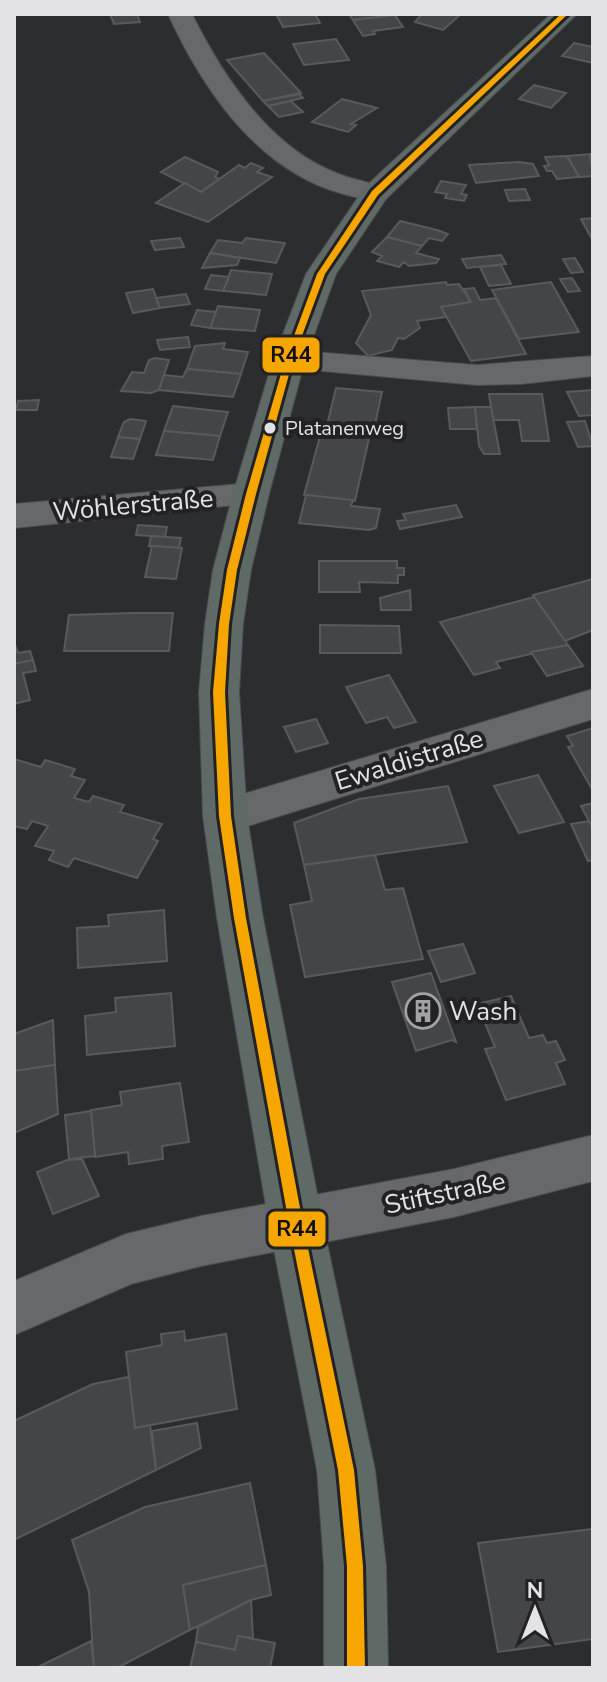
<svg xmlns="http://www.w3.org/2000/svg" width="607" height="1682" font-family="'Nunito Sans',sans-serif">
	<style>
		.building { fill: #444546; stroke: #595a5b; stroke-width: 2 }
		.lines { fill: none; stroke-linecap: round; stroke-linejoin: round }
		.street-casing { stroke: #4a4b4c; stroke-width: 2 }
		.primary-casing { stroke: #4a4b4c; stroke-width: 2 }
		.street { fill: #676869; fill-rule: evenodd }
		.primary { fill: #5f6a67; fill-rule: evenodd }
		.bus-1-casing { stroke: #222225; stroke-width: 6 }
		.bus-1 { fill: #f7a600; fill-rule: evenodd }
		.bus-dot { fill: #e3e3e5; stroke: #222225; stroke-width: 3 }
		.labels { text-anchor: middle; dominant-baseline: central; stroke-width: 8; stroke-linejoin: round; paint-order: stroke }
		.far-bus-label { font-size: 20px; fill: #e3e3e5; stroke: #222225; text-anchor: start }
		.street-label { font-size: 26px; fill: #e3e3e5; stroke: #222225 }
		.poi-label { font-size: 26px; fill: #e3e3e5; stroke: #222225; text-anchor: start }
		.line-badge { stroke: #222225; stroke-width: 3 }
		.pale-badge-label { font-size: 22px; text-anchor: middle; font-weight: bold; fill: #111 }
	</style>
	<rect width="100%" height="100%" fill="#2c2d2e"/>
	<!-- building -->
	<g class="building">
		<path d="M110 14H137L140 22 114 24Z"/>
		<path d="M276 14H315L320 23 283 27Z"/>
		<path d="M349 14H395V15L353 20Z"/>
		<path d="M422 14H461L443 30 415 22Z"/>
		<path d="M395 15 403 27 373 31 375 34 363 36 353 20Z"/>
		<path d="M336 39 349 60 304 65 293 44Z"/>
		<path d="M574 43 593 47V63L562 56Z"/>
		<path d="M264 53 301 93 263 101 227 60Z"/>
		<path d="M534 85 566 93 551 108 519 99Z"/>
		<path d="M299 94 303 98 268 106 263 101Z"/>
		<path d="M342 99 377 108 351 124 356 125 348 132 312 122Z"/>
		<path d="M291 101 303 112 279 117 268 106Z"/>
		<path d="M590 154 593 176 579 177 567 156Z"/>
		<path d="M567 156 579 177 557 179 552 171H547L544 166 549 165 545 157Z"/>
		<path d="M185 157 218 172 215 177 220 179 201 192 161 172Z"/>
		<path d="M519 162 533 164 539 176 476 183 469 165Z"/>
		<path d="M251 163 263 168 257 172 272 177 208 222 156 203 185 183 201 192 239 165 245 168Z"/>
		<path d="M441 181 466 185 461 194 467 195 464 201 445 198 447 194 435 192Z"/>
		<path d="M525 189 530 200 509 201 505 190Z"/>
		<path d="M593 218V241L581 219Z"/>
		<path d="M400 221 437 230 448 234 442 241 429 238 422 246 387 237Z"/>
		<path d="M387 237 422 246 416 253 439 259 436 263 409 266 404 262 399 267 377 261 382 256 372 252Z"/>
		<path d="M180 238 184 247 155 250 151 241Z"/>
		<path d="M246 238 285 243 276 263 210 253 218 240 242 243Z"/>
		<path d="M210 253 240 258 237 265 202 268Z"/>
		<path d="M501 255 506 264 467 268 462 259Z"/>
		<path d="M575 258 583 272 571 273 563 259Z"/>
		<path d="M501 265 511 284 489 286 480 267Z"/>
		<path d="M231 270 272 274 266 295 223 291Z"/>
		<path d="M211 275 229 277 223 291 205 289Z"/>
		<path d="M572 278 580 291 568 292 560 279Z"/>
		<path d="M446 282 447 285 459 284 471 302 441 307 446 317 417 321 420 328 404 339 398 338 392 350 368 356 356 343 371 315 362 291Z"/>
		<path d="M551 282 579 332 519 339 492 290Z"/>
		<path d="M474 288 480 300 496 298 526 354 471 361 441 307 471 302 464 289Z"/>
		<path d="M153 289 160 308 133 313 126 293Z"/>
		<path d="M186 294 190 304 160 308 156 298Z"/>
		<path d="M218 306 260 310 255 331 210 328Z"/>
		<path d="M197 310 216 312 210 328 191 325Z"/>
		<path d="M188 337 190 347 160 350 157 340Z"/>
		<path d="M225 343 223 349 248 352 241 374 187 369 195 346Z"/>
		<path d="M155 358 169 360 159 390 151 393 121 391 132 372 144 373 149 360Z"/>
		<path d="M187 369 241 374 233 397 159 390 164 375 183 377Z"/>
		<path d="M336 388 382 392 373 434 326 429Z"/>
		<path d="M593 390V415L579 416 567 392Z"/>
		<path d="M489 394H542L549 441H522L519 420H493Z"/>
		<path d="M39 400 37 410H16L18 401Z"/>
		<path d="M173 406 228 412 220 436 164 431Z"/>
		<path d="M475 407 477 429H450L448 408Z"/>
		<path d="M475 407H491L500 454H484L479 446Z"/>
		<path d="M130 419 146 421 140 439 118 437 124 422Z"/>
		<path d="M585 421 593 446 578 447 567 422Z"/>
		<path d="M322 429 370 434 355 501 304 495Z"/>
		<path d="M164 431 220 436 213 460 156 455Z"/>
		<path d="M118 437 140 439 133 459 111 457Z"/>
		<path d="M306 495 353 500 351 506 380 509 376 528 369 530 299 523Z"/>
		<path d="M456 505 462 517 400 529 397 521 406 520 403 514Z"/>
		<path d="M138 525 167 527 165 537 136 535Z"/>
		<path d="M151 536 181 538 179 548 149 546Z"/>
		<path d="M152 546 182 548 176 579 145 577Z"/>
		<path d="M319 561H397V568H404V575H398V583L359 582 360 592H319Z"/>
		<path d="M593 579V630L565 641 533 595Z"/>
		<path d="M410 590 411 610H381L380 598Z"/>
		<path d="M534 597 568 645 496 662 500 668 474 675 440 622Z"/>
		<path d="M132 613H173L169 651H64L69 615Z"/>
		<path d="M320 625 399 626 401 653H320Z"/>
		<path d="M14 642 18 653 30 651 33 660 14 664Z"/>
		<path d="M568 645 583 666 547 676 531 652Z"/>
		<path d="M33 660 36 671 23 673 30 700 14 704V664Z"/>
		<path d="M389 675 416 722 394 728 387 717 366 723 346 687Z"/>
		<path d="M316 719 328 743 296 752 284 727Z"/>
		<path d="M593 728V791L568 747 573 746 567 736Z"/>
		<path d="M14 759 41 767 45 760 75 769 71 776 85 780 74 798 89 802 93 796 124 805 120 812 162 824 153 839 158 841 137 878 74 858 68 867 49 860 54 851 35 846 48 826 32 821 27 829 14 826Z"/>
		<path d="M538 775 564 822 519 833 494 786Z"/>
		<path d="M448 786 467 842 304 865 294 823 359 799Z"/>
		<path d="M593 803V829L581 806Z"/>
		<path d="M589 821 593 829V860L588 861 571 824Z"/>
		<path d="M375 855 385 890 403 888 423 959 305 977 290 905 312 901 304 865Z"/>
		<path d="M164 910 167 961 78 968 77 928 109 926 108 915Z"/>
		<path d="M463 944 475 973 441 982 428 951Z"/>
		<path d="M431 973 456 1042 452 1040 416 1051 392 982Z"/>
		<path d="M171 993 175 1046 87 1055 85 1016 116 1012 115 998Z"/>
		<path d="M511 996 529 1038 543 1035 547 1043 556 1041 565 1060 556 1063 565 1084 506 1100 485 1049 495 1047 477 1004Z"/>
		<path d="M53 1020 55 1065 14 1071V1034Z"/>
		<path d="M55 1065 58 1114 14 1133V1071Z"/>
		<path d="M180 1083 189 1142 162 1146 163 1159 129 1164 128 1152 95 1157 91 1110 122 1105 120 1092Z"/>
		<path d="M91 1111 95 1156 69 1159 65 1115Z"/>
		<path d="M82 1159 99 1196 53 1214 37 1172 67 1160Z"/>
		<path d="M184 1331 185 1341 226 1334 237 1409 135 1428 126 1352 162 1345 161 1334Z"/>
		<path d="M129 1377 135 1428 150 1425 156 1470 14 1540V1421L93 1384Z"/>
		<path d="M197 1423 201 1448 156 1470 152 1431Z"/>
		<path d="M250 1483 266 1565 183 1585 190 1630 117 1668H94L89 1592 72 1540 145 1507Z"/>
		<path d="M593 1529V1639L498 1652 478 1543Z"/>
		<path d="M266 1565 271 1595 251 1600 190 1630 183 1585Z"/>
		<path d="M251 1600 253 1638 238 1636 235 1650 196 1642 198 1627Z"/>
		<path d="M238 1636 275 1643 270 1668H190L196 1642 235 1650Z"/>
		<path d="M91 1641 94 1668H36Z"/>
	</g>
	<g class="lines">
		<defs>
			<g id="street">
				<path d="M168 14H192C221 72 262 136 321 166 341 177 363 181 385 187L389 193 385 199C371 203 357 197 343 194 258 171 203 90 168 14Z"/>
				<path d="M289 350 477 365 593 356V376L521 384 477 385 277 367 273 360 277 353Z"/>
				<path d="M251 483 264 486 269 494 264 502 14 528V504Z"/>
				<path d="M593 689V719L225 833 210 828 203 816 210 804Z"/>
				<path d="M593 1135V1181L454 1217 201 1266 131 1284 14 1335V1281L126 1234 201 1216 454 1169Z"/>
			</g>
			<path id="primary" d="M551 14H577L386 199 336 274 305 360 269 494 251 570 243 624 239 692 247 816 263 918 323 1224 375 1470 386 1566 388 1668H324V1566L317 1470 269 1224 217 918 203 816 199 692 205 624 213 570 233 494 273 360 306 274 365 187Z"/>
		</defs>
		<!-- street casing -->
		<use href="#street" class="street-casing"/>
		<!-- primary casing -->
		<use href="#primary" class="primary-casing"/>
		<!-- street -->
		<use href="#street" class="street"/>
		<!-- primary -->
		<use href="#primary" class="primary"/>
		<defs>
			<path id="bus-1" d="M561 14H568L378 195 325 274 293 360 256 494 237 570 229 624 225 692 231 816 246 918 303 1224 354 1470 363 1566 365 1668H347V1566L338 1470 289 1224 234 918 219 816 213 692 219 624 227 570 246 494 285 360 317 274 372 191Z"/>
		</defs>
		<!-- bus-1 casing -->
		<use href="#bus-1" class="bus-1-casing"/>
		<!-- bus-1 -->
		<use href="#bus-1" class="bus-1"/>
	</g>
	<!-- icons -->
	<defs>
		<symbol id="building-ring" viewBox="-11 -11 22 22"><circle r="9.5" fill="#222225" stroke="#a3a3a5" stroke-width="1.5"/><path d="M-4-6H4V6H1V3H-1V6H-4ZM-2.5-4.3h1.7v1.8h-1.7ZM.8-4.3h1.7v1.8H.8ZM-2.5-1h1.7V.8h-1.7ZM.8-1h1.7V.8H.8Z" fill="#a3a3a5"/></symbol>
	</defs>
	<g fill-rule="evenodd">
		<use href="#building-ring" x="403" y="991" width="40" height="40"/>
	</g>
	<!-- markers -->
	<circle class="bus-dot" cx="270" cy="428" r="7"/>
	<g class="labels">
		<!-- far-bus labels -->
		<g class="far-bus-label">
			<text x="285" y="428">Platanenweg</text>
		</g>
		<!-- street labels -->
		<g class="street-label">
			<text transform="translate(133 505) rotate(-5)">Wöhlerstraße</text>
			<text transform="translate(409 760) rotate(-17)">Ewaldistraße</text>
			<text transform="translate(445 1193) rotate(-12)">Stiftstraße</text>
		</g>
		<!-- poi labels -->
		<g class="poi-label">
			<text x="449" y="1011">Wash</text>
		</g>
	</g>
	<g class="line-badge">
		<rect x="261" y="336" width="60" height="38" rx="8" fill="#f7a600"/>
		<rect x="267" y="1210" width="60" height="38" rx="8" fill="#f7a600"/>
	</g>
	<g class="pale-badge-label">
		<text x="291" y="362">R44</text>
		<text x="297" y="1236">R44</text>
	</g>
	<!-- border -->
	<rect width="607" height="1682" fill="none" stroke="#e3e3e5" stroke-width="32"/>
	<!-- north arrow -->
	<g transform="translate(535 1610)" stroke="#222225" stroke-width="6" paint-order="stroke">
	<path d="M0-6L14 30L0 20L-14 30Z" fill="#e3e3e5"/>
	<text y="-12" font-size="22" font-weight="bold" text-anchor="middle" fill="#e3e3e5">N</text>
	</g>
</svg>
